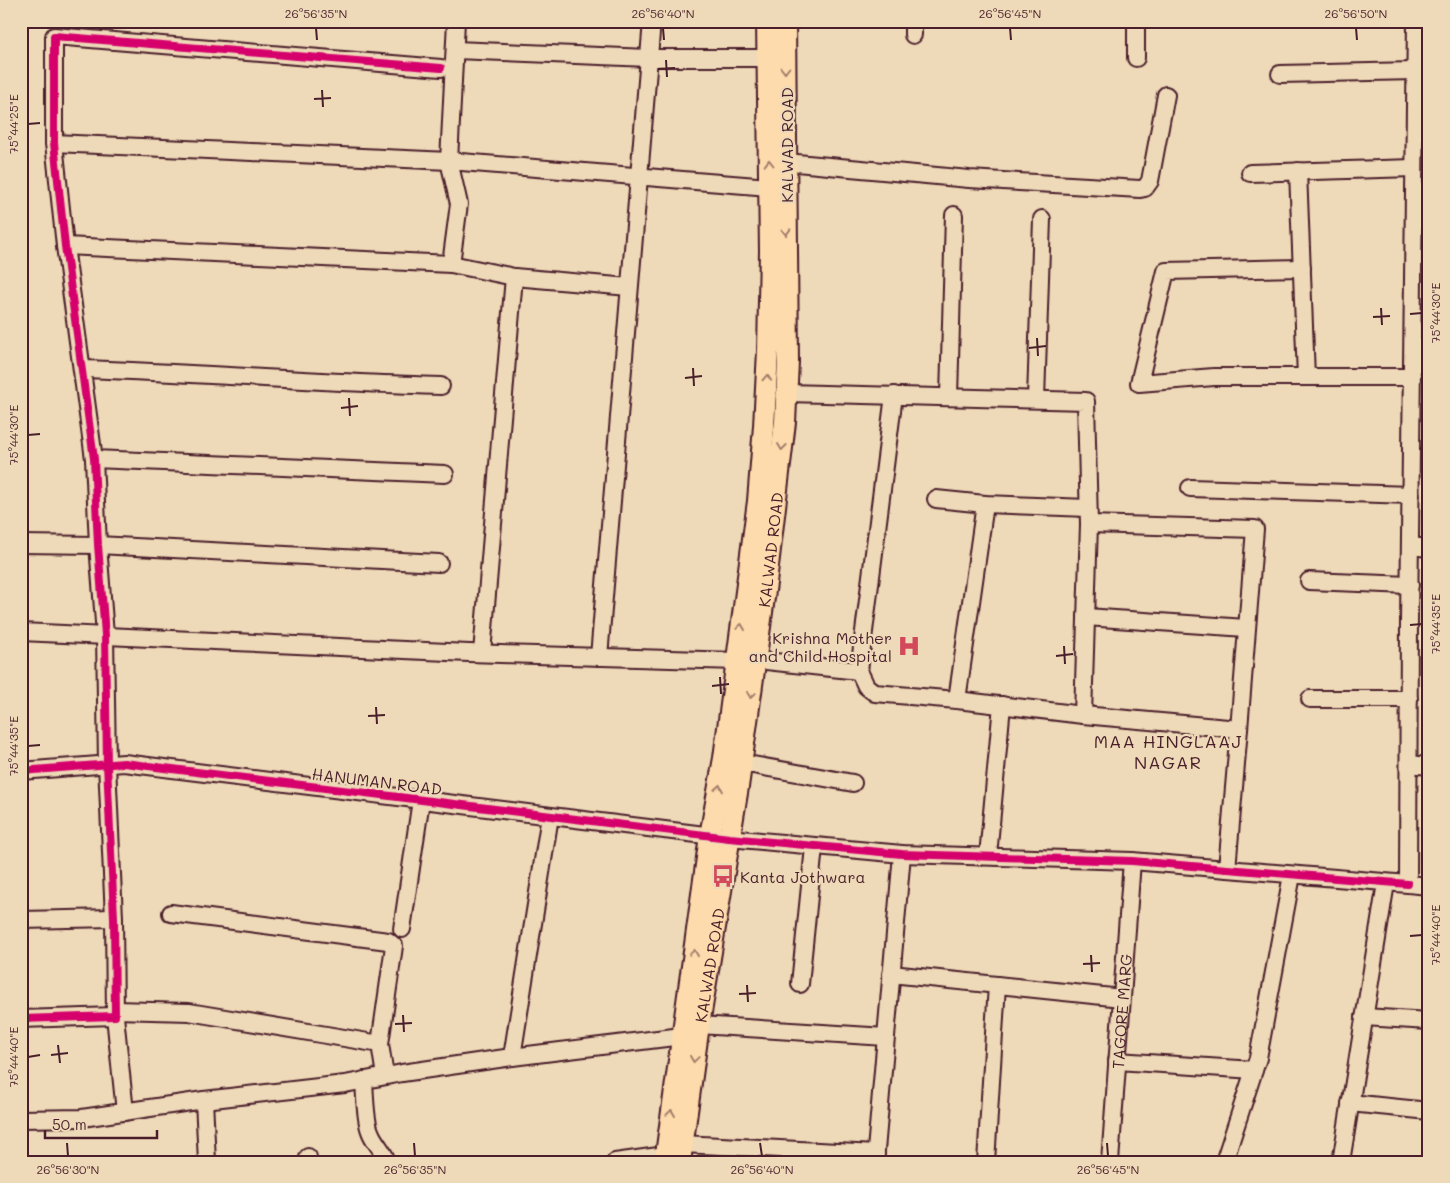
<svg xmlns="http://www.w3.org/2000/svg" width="1450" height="1183" font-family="Mali,sans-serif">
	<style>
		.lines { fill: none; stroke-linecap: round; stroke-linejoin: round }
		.minor-casing { stroke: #4a1f2b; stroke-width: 20 }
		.major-casing { stroke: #4a1f2b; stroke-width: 24 }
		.minor { stroke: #eedab8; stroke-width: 16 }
		.major { stroke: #fedbac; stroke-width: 20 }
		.cycleway-casing { stroke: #eedab8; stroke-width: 11 }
		.cycleway { stroke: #d6006c; stroke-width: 8 }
		.oneway { stroke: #a47d6c }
		.ticks { fill: none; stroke: #4a1f2b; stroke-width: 2 }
		.labels { text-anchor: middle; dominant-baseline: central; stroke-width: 4.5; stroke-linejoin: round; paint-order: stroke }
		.street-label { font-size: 16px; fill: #4a1f2b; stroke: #eedab8 }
		.poi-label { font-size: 16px; fill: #4a1f2b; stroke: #eedab8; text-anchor: end }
		.neighbourhood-label { font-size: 18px; letter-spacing: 1px; fill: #4a1f2b; stroke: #eedab8 }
		.neatline { fill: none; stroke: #4a1f2b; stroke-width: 2 }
		.ticks-label { font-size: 12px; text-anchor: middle; fill: #4a1f2b }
	</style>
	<rect width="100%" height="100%" fill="#eedab8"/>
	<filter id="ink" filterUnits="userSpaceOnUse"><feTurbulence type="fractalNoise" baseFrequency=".02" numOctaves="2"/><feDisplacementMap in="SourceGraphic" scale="10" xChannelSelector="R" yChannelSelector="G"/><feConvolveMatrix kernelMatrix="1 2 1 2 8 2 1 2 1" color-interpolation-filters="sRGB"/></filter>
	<g filter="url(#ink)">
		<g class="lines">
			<defs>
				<g id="minor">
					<path d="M913 21V35"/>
					<path d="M1136 21V58"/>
					<path d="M1416 21 1409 622 1408 884 1429 886"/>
					<path d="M455 50 649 58H767"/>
					<path d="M1280 74 1415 71"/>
					<path d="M54 143 449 161 769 187"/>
					<path d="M786 162 969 179 1140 189 1145 188 1150 181 1166 95"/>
					<path d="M1298 171 1306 377"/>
					<path d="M1250 173 1414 168"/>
					<path d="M65 246 451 264 514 277 629 287"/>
					<path d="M451 264 459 204 449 161 456 21"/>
					<path d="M1302 268 1166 271 1139 383 1214 377H1412"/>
					<path d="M83 369C202 373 321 383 441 386"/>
					<path d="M787 393 1086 401 1089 524 1083 715"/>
					<path d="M894 395 859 671 866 686 875 693 957 700 1083 715 1239 729 1227 869"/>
					<path d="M949 397 954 215"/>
					<path d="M1036 399 1042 219"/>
					<path d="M94 459 445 474"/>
					<path d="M1190 488 1411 495"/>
					<path d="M936 499 985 504 1088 508"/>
					<path d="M1089 524 1255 529 1239 729"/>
					<path d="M21 544 98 545 439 563"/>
					<path d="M1410 546 1429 548"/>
					<path d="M1309 581 1410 585"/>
					<path d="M1086 617 1246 628"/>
					<path d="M21 632 469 653 737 661"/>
					<path d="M482 653 514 277"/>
					<path d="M599 657 652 21"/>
					<path d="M756 660 859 671"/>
					<path d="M1310 699H1409"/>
					<path d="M957 700 985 504"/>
					<path d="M742 763 853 783"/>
					<path d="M1409 764 1429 766"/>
					<path d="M21 771 124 763 729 838 902 854 1132 861 1408 884"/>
					<path d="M988 856 1002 705"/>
					<path d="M171 913 388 941 394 946 380 1044"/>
					<path d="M21 920 114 918"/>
					<path d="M402 929 421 800"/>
					<path d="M891 974 1122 998"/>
					<path d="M800 984 814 847"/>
					<path d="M115 1010 189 1012 380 1044 385 1076"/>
					<path d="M115 1016 125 1112"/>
					<path d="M1364 1017 1429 1021"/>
					<path d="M21 1019 115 1016 114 918 107 764 105 635 98 545 94 459 65 246 54 143V36L441 68"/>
					<path d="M699 1025 886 1037"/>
					<path d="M512 1057 550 816"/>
					<path d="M1117 1061 1254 1070"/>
					<path d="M364 1080C365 1095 365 1119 370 1131 374 1143 384 1150 387 1162"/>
					<path d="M204 1100 207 1162"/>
					<path d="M1350 1103 1429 1111"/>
					<path d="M21 1119 82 1118 204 1100 345 1084 402 1073 512 1057 682 1036"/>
					<path d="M682 1144 876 1154"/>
					<path d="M308 1157V1162"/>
					<path d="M615 1162 666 1155"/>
					<path d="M875 1162 902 854"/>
					<path d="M986 1162 997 985"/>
					<path id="s1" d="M1110 1162 1132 861"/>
					<path d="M1224 1162 1258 1058 1292 875"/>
					<path d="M1341 1162 1386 883"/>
				</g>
				<g id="major">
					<path d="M665 1162 710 836 724 758 758 501 764 426 768 351 770 251 767 21"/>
					<path id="s2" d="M680 1162 699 1025 738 787 766 583 785 422 788 362 785 21"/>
				</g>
			</defs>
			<!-- minor casing -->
			<use href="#minor" class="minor-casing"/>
			<!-- major casing -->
			<use href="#major" class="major-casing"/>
			<!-- minor -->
			<use href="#minor" class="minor"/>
			<!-- major -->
			<use href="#major" class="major"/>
			<defs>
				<g id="cycleway">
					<path d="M21 771 124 763 729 838 902 854 1132 861 1408 884"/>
					<path d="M21 1019 115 1016 114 918 107 764 105 635 98 545 94 459 65 246 54 143V36L441 68"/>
				</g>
			</defs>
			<!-- cycleway casing -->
			<use href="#cycleway" class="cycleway-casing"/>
			<!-- cycleway -->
			<use href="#cycleway" class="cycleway"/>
		</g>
		<!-- one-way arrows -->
		<defs><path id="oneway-chevron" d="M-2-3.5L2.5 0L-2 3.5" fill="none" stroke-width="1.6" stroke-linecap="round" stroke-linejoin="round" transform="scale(1.25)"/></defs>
		<g class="oneway">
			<use href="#oneway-chevron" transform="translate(785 70) rotate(90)"/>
			<use href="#oneway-chevron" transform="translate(769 163) rotate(-91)"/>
			<use href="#oneway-chevron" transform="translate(786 232) rotate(89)"/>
			<use href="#oneway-chevron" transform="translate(767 378) rotate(-87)"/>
			<use href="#oneway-chevron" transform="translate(782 447) rotate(97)"/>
			<use href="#oneway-chevron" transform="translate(741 627) rotate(-82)"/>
			<use href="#oneway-chevron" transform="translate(751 695) rotate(98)"/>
			<use href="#oneway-chevron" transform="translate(719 788) rotate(-80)"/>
			<use href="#oneway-chevron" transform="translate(694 953) rotate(-82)"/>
			<use href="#oneway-chevron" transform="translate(694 1059) rotate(98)"/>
			<use href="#oneway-chevron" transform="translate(671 1113) rotate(-82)"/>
		</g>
	</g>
	<!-- ticks -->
	<path class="ticks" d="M316 28 317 40M663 28 664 40M1010 28 1011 40M1356 28 1357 40M666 60 667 77M658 69 675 68M322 90 323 107M314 99 331 98M28 124 40 123M1381 308 1382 325M1410 314 1422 313M1373 317 1390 316M1037 338 1038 356M1029 348 1046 346M693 368 694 386M685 378 702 376M349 398 350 416M341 408 358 406M28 435 40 434M1410 625 1422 624M1064 646 1065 664M1056 656 1073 654M720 677 721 694M712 686 729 684M376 707 377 724M368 716 385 715M28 746 40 745M1410 936 1422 935M1091 955 1092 972M1083 964 1100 963M747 985 748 1002M739 994 756 993M403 1015 404 1032M395 1024 412 1023M58 1045 60 1063M51 1055 68 1053M28 1057 40 1055M67 1143 68 1156M414 1143 415 1156M760 1143 762 1156M1107 1143 1108 1156"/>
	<!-- icons -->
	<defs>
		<symbol id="hospital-bare" viewBox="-9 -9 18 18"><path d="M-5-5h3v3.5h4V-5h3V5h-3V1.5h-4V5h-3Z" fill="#d1495b" stroke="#eedab8" stroke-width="2.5" paint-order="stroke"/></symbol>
		<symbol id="bus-bare" viewBox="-9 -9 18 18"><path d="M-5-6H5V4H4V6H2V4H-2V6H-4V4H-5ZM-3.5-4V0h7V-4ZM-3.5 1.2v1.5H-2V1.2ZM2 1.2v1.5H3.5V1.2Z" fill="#d1495b" stroke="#eedab8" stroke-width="2.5" paint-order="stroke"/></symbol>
	</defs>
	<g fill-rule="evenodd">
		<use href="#hospital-bare" x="893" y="630" width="32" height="32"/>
		<use href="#bus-bare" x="707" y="860" width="32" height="32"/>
	</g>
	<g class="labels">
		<!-- street labels -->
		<g class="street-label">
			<text transform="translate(786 145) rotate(-90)">KALWAD ROAD</text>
			<text stroke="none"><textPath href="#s2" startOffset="619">KALWAD ROAD</textPath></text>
			<text transform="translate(377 781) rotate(7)">HANUMAN ROAD</text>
			<text stroke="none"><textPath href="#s2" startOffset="199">KALWAD ROAD</textPath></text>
			<text stroke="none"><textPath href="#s1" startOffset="151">TAGORE MARG</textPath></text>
		</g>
		<!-- poi labels -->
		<g class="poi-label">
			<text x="892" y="637">Krishna Mother<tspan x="892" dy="18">and Child Hospital</tspan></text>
			<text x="740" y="876" text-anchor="start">Kanta Jothwara</text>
		</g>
		<!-- neighbourhood labels -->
		<g class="neighbourhood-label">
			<text x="1168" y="741">MAA HINGLAAJ<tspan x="1168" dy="21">NAGAR</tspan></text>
		</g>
	</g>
	<!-- margin -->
	<rect width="1450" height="1183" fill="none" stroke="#eedab8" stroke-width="55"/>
	<!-- scale -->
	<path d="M45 1130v8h112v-8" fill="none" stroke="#4a1f2b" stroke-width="2.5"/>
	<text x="52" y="1130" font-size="15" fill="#4a1f2b" stroke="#eedab8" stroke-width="4" paint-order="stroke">50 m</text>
	<rect x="28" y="28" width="1394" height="1128" class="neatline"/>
	<g class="ticks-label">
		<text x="316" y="18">26°56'35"N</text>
		<text x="663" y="18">26°56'40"N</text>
		<text x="1010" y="18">26°56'45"N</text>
		<text x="1356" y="18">26°56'50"N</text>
		<text transform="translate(14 124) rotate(-90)" y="4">75°44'25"E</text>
		<text transform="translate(1436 313) rotate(-90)" y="4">75°44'30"E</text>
		<text transform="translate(14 435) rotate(-90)" y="4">75°44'30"E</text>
		<text transform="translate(1436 624) rotate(-90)" y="4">75°44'35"E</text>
		<text transform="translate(14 746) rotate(-90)" y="4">75°44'35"E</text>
		<text transform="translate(1436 935) rotate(-90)" y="4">75°44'40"E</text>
		<text transform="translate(14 1057) rotate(-90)" y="4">75°44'40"E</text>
		<text x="68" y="1174">26°56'30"N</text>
		<text x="415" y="1174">26°56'35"N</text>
		<text x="762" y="1174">26°56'40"N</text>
		<text x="1108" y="1174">26°56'45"N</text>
	</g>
</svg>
